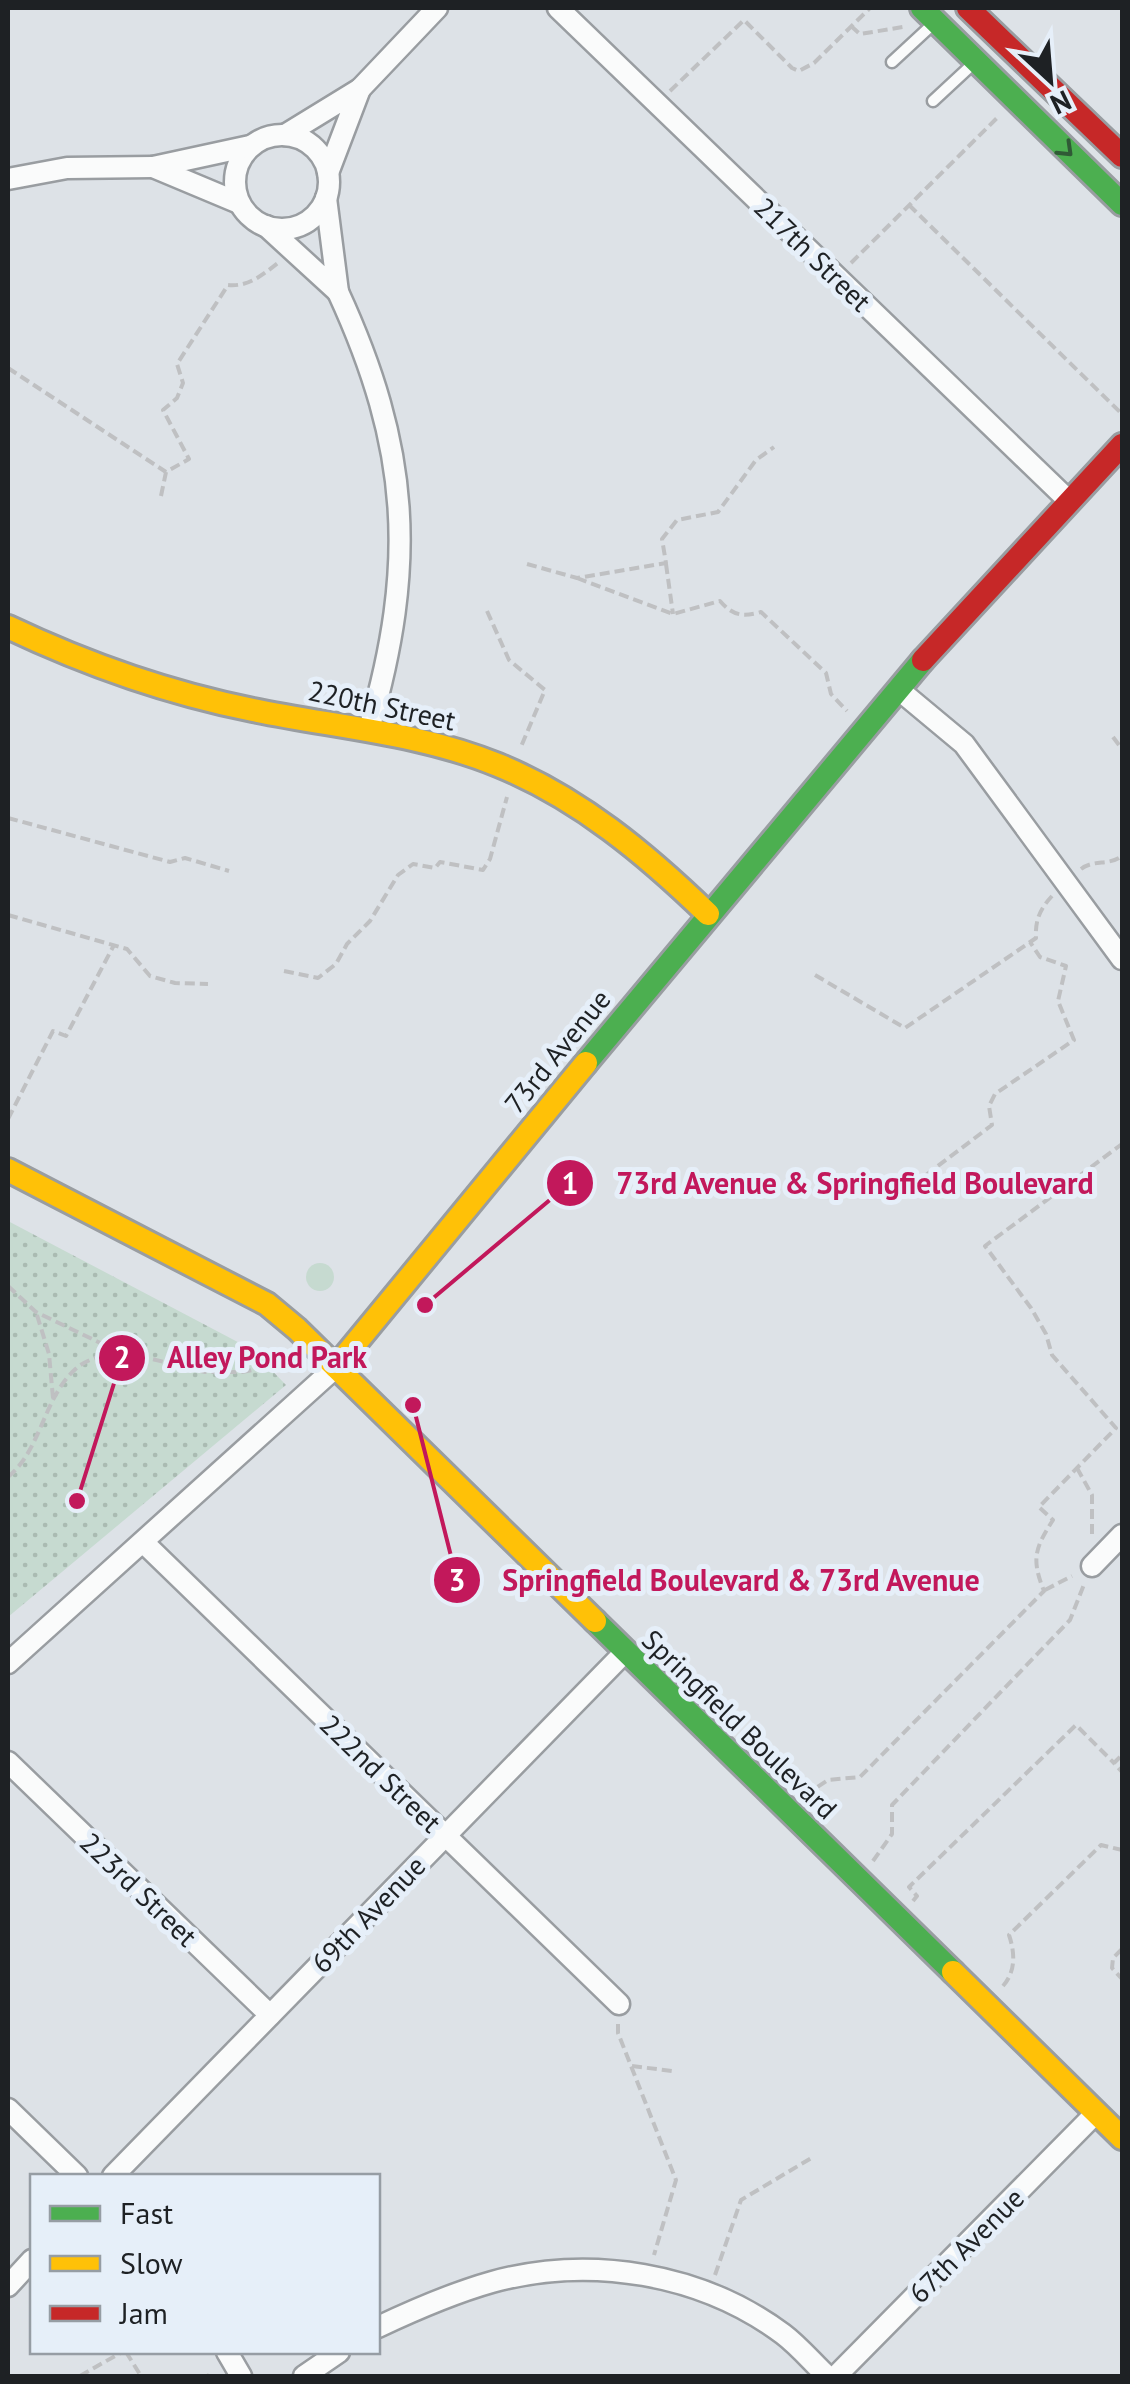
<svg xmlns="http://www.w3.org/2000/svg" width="1130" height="2384" font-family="'PT Sans',sans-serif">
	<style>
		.green { fill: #c6dad0 }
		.park { fill: url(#park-dots) }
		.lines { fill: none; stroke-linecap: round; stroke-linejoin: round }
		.lane-casing { stroke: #999da1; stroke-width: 15 }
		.street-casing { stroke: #999da1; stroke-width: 25 }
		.fast-casing { stroke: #999da1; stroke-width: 28 }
		.slow-casing { stroke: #999da1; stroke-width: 28 }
		.jam-casing { stroke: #999da1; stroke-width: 28 }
		.path { stroke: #bfc0c2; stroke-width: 4; stroke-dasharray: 10 5; stroke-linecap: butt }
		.lane { stroke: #fafbfb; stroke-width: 10 }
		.street { stroke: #fafbfb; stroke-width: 20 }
		.fast { stroke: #4caf50; stroke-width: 22 }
		.slow { stroke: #ffc107; stroke-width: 22 }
		.jam { stroke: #c62828; stroke-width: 22 }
		.oneway { stroke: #305a36 }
		.labels { text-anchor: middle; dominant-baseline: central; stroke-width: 10; stroke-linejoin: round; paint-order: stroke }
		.street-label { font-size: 28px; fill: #1e2124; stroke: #e6eff9 }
		.leader { fill: none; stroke: #c2185b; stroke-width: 4 }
		.callout-dot { fill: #c2185b; stroke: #e6eff9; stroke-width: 4 }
		.mark-label { font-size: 30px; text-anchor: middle; font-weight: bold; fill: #fff }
		.callout-label { font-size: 30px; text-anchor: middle; font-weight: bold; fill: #c2185b; stroke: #e6eff9; stroke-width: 10; stroke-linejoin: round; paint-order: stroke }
	</style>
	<defs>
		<pattern id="park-dots" width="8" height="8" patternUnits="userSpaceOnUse" patternTransform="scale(2.5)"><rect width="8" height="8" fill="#c6dad0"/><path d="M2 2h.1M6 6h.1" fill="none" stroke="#aabbb2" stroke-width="1.8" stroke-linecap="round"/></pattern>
	</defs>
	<rect width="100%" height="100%" fill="#dde2e7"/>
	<!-- green -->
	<circle class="green" cx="320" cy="1277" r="14"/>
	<!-- park -->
	<path class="park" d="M8 1221 251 1349 286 1385 8 1617Z"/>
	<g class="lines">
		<defs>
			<g id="lane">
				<path d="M892 62 932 25"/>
				<path d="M933 101 975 62"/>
			</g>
			<g id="street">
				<path d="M558 8 1068 500"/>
				<path d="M360 89 437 8"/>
				<path d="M285 135 360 89 328 173"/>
				<circle cx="282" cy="182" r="47"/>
				<path d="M8 179 67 168 153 167"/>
				<path d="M239 203 153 167 250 146"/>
				<path d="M266 226 338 292 326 198"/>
				<path d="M338 292C410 448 417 564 369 729"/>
				<path d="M898 689 964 744 1122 959"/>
				<path d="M143 1542 619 2004"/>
				<path d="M1092 1566 1122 1535"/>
				<path d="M8 1663 336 1367"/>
				<path d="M8 1762 270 2015"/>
				<path d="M8 2109 77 2176"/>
				<path d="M113 2176 624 1653"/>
				<path d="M8 2286 32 2260"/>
				<path d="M378 2327C414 2310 453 2293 492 2282 590 2255 701 2273 783 2334 799 2346 813 2363 827 2376"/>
				<path d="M227 2352 241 2376"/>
				<path d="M304 2376 339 2352"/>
				<path d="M836 2376 1096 2113"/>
			</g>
			<g id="fast">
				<path d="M922 8 1122 204"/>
				<path d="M586 1063 923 660"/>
				<path d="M595 1621 953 1972"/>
			</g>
			<g id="slow">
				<path d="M8 627C86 664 168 693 253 710 335 727 420 733 498 765 579 798 646 854 708 914"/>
				<path d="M8 1170 267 1304 297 1329 595 1621"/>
				<path d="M336 1367 586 1063"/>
				<path d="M953 1972 1122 2138"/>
			</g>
			<g id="jam">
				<path d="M968 8 1122 156"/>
				<path d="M923 660 1122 445"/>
			</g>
		</defs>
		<!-- lane casing -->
		<use href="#lane" class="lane-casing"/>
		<!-- street casing -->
		<use href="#street" class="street-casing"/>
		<!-- fast casing -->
		<use href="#fast" class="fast-casing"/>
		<!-- slow casing -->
		<use href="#slow" class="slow-casing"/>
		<!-- jam casing -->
		<use href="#jam" class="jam-casing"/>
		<!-- path -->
		<g class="path">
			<path d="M851 26 860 34 903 27"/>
			<path d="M670 91 744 20 792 68 799 71 814 63 870 8"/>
			<path d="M909 205 1122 414"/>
			<path d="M851 263 997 118"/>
			<path d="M8 368 166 472"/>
			<path d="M161 496 166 472 189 459 163 410 177 398 183 383 177 364 228 285C249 287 262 275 278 263"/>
			<path d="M527 564 577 578 666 563 662 539 677 520 718 512 756 460 774 447"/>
			<path d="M666 564 673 614"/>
			<path d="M577 578 673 614 720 601C733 616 743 617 761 612L826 673 831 694 847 711"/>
			<path d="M487 611 509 660 545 690 520 749"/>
			<path d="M1113 737 1122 749"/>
			<path d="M8 818 170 862 185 858 229 871"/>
			<path d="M1081 869C1094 859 1109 866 1122 856"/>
			<path d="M8 915 127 949 150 976 175 983 208 984"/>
			<path d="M284 971 318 978 336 964 347 944 370 921 398 875 413 864 435 868 440 862 483 870 490 859 507 797"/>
			<path d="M815 975 905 1028 1036 938C1035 920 1040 909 1052 896"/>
			<path d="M8 1119 53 1031 66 1036 114 945"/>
			<path d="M926 1175 992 1125 989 1106 995 1094 1074 1040 1058 1001 1066 966 1040 957 1030 942"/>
			<path d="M8 1286 36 1312 115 1350 205 1372H242L284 1364"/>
			<path d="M37 1315 49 1354 53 1398"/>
			<path d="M1077 1468 1092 1495V1538"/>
			<path d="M8 1477C43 1448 43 1395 79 1366 89 1359 104 1355 115 1350"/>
			<path d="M1045 1590 1072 1576"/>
			<path d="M1120 1757 1114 1763 1122 1772"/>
			<path d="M805 1795 828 1780 860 1777 1044 1591C1031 1559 1035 1548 1053 1520L1039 1507 1116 1428 1052 1355 1046 1334 1031 1308 985 1246 1122 1144"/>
			<path d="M873 1861 892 1834V1805L1070 1620 1085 1582"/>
			<path d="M913 1901 917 1896 909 1887 1076 1725 1114 1763"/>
			<path d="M1122 1949 1113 1958 1112 1968 1122 1979"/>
			<path d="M1003 1986C1016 1971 1015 1953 1009 1935L1101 1845 1122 1850"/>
			<path d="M618 2024V2033L676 2180 654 2255"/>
			<path d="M632 2066 672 2071"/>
			<path d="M715 2275 741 2200 813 2157"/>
			<path d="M126 2352 141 2376"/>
			<path d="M80 2376 122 2352"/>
			<path d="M207 2376 209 2375"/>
		</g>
		<!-- lane -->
		<use href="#lane" class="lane"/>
		<!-- street -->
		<use href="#street" class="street"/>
		<!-- fast -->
		<use href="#fast" class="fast"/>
		<!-- slow -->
		<use href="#slow" class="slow"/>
		<!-- jam -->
		<use href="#jam" class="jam"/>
	</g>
	<!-- one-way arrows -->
	<defs><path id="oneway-chevron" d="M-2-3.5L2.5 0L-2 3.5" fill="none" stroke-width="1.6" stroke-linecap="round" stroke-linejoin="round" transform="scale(2.5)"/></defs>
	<use class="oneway" href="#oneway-chevron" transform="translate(1066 150) rotate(44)"/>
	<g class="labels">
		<!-- street labels -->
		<g class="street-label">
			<text transform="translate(813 254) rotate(44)">217th Street</text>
			<text transform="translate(382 705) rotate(12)">220th Street</text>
			<text transform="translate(557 1051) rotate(-51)">73rd Avenue</text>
			<text transform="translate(740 1724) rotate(44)">Springfield Boulevard</text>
			<text transform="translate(381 1773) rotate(44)">222nd Street</text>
			<text transform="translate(139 1889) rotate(44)">223rd Street</text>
			<text transform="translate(368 1914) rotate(-46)">69th Avenue</text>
			<text transform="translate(966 2245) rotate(-45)">67th Avenue</text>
		</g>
	</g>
	<!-- callouts -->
	<path class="leader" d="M425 1305L570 1183M77 1501L122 1358M413 1405L457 1580"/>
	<g class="callout-dot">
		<circle cx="425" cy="1305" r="10"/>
		<circle cx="77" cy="1501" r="10"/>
		<circle cx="413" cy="1405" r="10"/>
		<circle cx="570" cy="1183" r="25"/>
		<circle cx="122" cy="1358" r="25"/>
		<circle cx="457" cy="1580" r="25"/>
	</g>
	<g class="mark-label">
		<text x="570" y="1194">1</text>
		<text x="122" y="1368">2</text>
		<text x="457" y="1591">3</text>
	</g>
	<g class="callout-label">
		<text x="855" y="1194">73rd Avenue &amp; Springfield Boulevard</text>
		<text x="267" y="1368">Alley Pond Park</text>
		<text x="741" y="1591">Springfield Boulevard &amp; 73rd Avenue</text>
	</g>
	<!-- border -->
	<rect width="1130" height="2384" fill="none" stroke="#1e2124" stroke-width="20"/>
	<!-- legend -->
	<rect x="30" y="2174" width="350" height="180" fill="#e6eff9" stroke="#969da4" stroke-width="2.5"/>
	<rect x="50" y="2206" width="50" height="15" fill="#4caf50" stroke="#969da4" stroke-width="2.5"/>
	<text x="120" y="2224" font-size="30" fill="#1e2124">Fast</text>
	<rect x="50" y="2256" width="50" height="15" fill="#ffc107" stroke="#969da4" stroke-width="2.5"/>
	<text x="120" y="2274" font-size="30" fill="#1e2124">Slow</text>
	<rect x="50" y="2306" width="50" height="15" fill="#c62828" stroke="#969da4" stroke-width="2.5"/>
	<text x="120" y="2324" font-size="30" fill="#1e2124">Jam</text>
	<!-- north arrow -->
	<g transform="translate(1050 80) rotate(154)" stroke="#e6eff9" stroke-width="8" paint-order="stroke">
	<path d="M0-8L18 38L0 25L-18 38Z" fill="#1e2124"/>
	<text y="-15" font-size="28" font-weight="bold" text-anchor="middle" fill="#1e2124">N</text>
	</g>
</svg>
